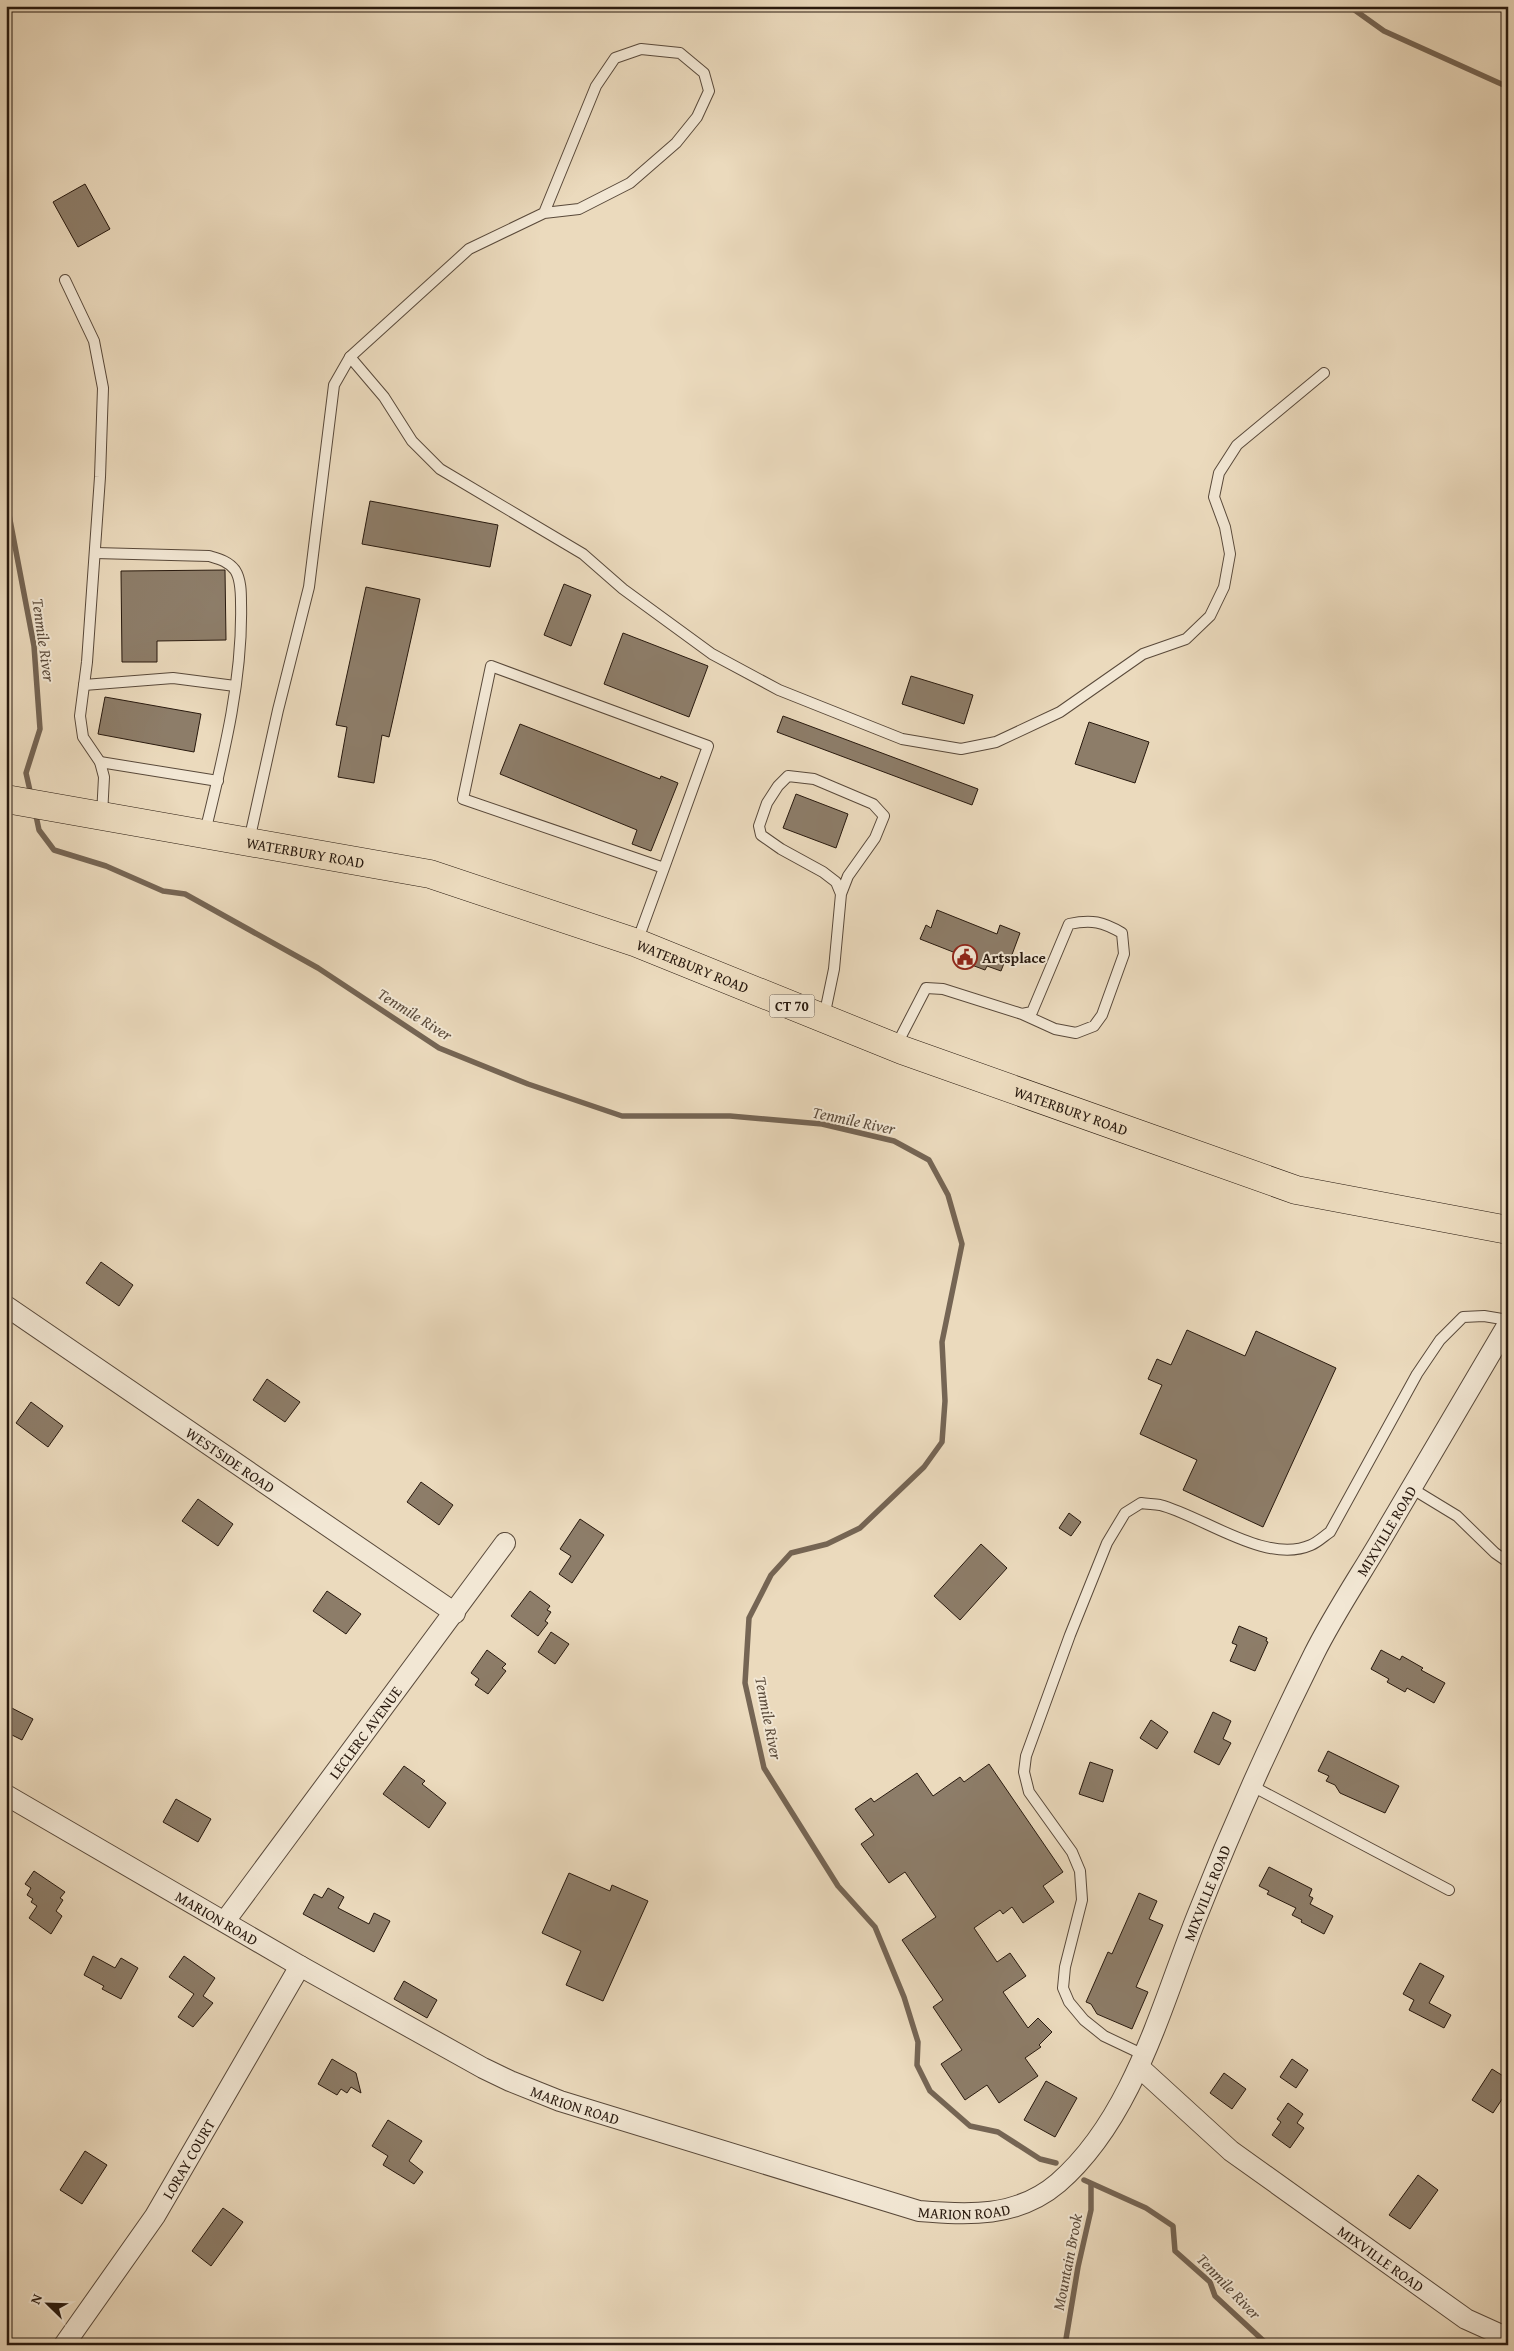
<svg xmlns="http://www.w3.org/2000/svg" width="1514" height="2351" font-family="'Gentium Book Plus',serif">
	<style>
		.lines { fill: none; stroke-linecap: round; stroke-linejoin: round }
		.stream { stroke: #756554; stroke-width: 5.5 }
		.building { fill: #8d7d69; stroke: #28190e }
		.service-casing { stroke: #59493a; stroke-width: 12 }
		.minor-casing { stroke: #59493a; stroke-width: 22 }
		.primary-casing { stroke: #28190e; stroke-width: 29 }
		.service { stroke: #f2e7d4; stroke-width: 10 }
		.minor { stroke: #f2e7d4; stroke-width: 20 }
		.primary { stroke: #ebdabd; stroke-width: 28 }
		.labels { text-anchor: middle; dominant-baseline: central; stroke-width: 4; stroke-linejoin: round; paint-order: stroke }
		.shield { fill: #f2e7d4; stroke: #655749; stroke-width: 1 }
		.shield-label { font-size: 14px; font-weight: bold; fill: #28190e }
		.street-label { font-size: 15px; fill: #28190e; stroke: #f2e7d4 }
		.poi-label { font-size: 15px; font-weight: bold; fill: #28190e; stroke: #f2e7d4; text-anchor: start }
		.water-label { font-size: 16px; font-style: italic; fill: #5c4c3c; stroke: #f2e7d4 }
	</style>
	<rect width="100%" height="100%" fill="#ebdabd"/>
	<filter id="stains"><feTurbulence type="fractalNoise" baseFrequency=".004" numOctaves="4"/><feColorMatrix values="0 0 0 0 .2 0 0 0 0 .09 0 0 0 0 .02 0 0 0 .5 -.17"/></filter>
	<radialGradient id="worn" r=".72"><stop offset=".6" stop-color="#630" stop-opacity="0"/><stop offset="1" stop-color="#630" stop-opacity=".3"/></radialGradient>
	<g class="lines">
		<!-- stream -->
		<g class="stream">
			<path d="M1349 6 1384 31 1508 87"/>
			<path d="M6 499 34 646 40 729 26 773 31 795"/>
			<path d="M35 811 39 830 54 850 106 866 163 891 185 894 318 968 439 1048 528 1084 622 1116H730L822 1124 894 1141 929 1160 948 1195 962 1244 942 1342 945 1401 942 1442 924 1467 860 1528 827 1544 791 1553 771 1575 749 1618 745 1683 764 1768 838 1886 875 1927 904 1997 918 2042 917 2065 930 2091 970 2126 998 2132 1040 2159 1056 2163"/>
			<path d="M1084 2180 1146 2208 1173 2226 1175 2251 1210 2282 1215 2296 1268 2345"/>
			<path d="M1065 2345 1078 2267 1091 2210V2184"/>
		</g>
	</g>
	<!-- building -->
	<g class="building">
		<path d="M85 184 110 229 78 247 53 202Z"/>
		<path d="M370 501 498 525 490 567 362 544Z"/>
		<path d="M225 570 226 640 157 641V662H122L121 571Z"/>
		<path d="M564 584 591 595 571 646 544 635Z"/>
		<path d="M366 587 420 599 389 737 382 735 374 783 338 777 347 727 336 725Z"/>
		<path d="M623 633 708 666 689 717 604 684Z"/>
		<path d="M911 676 973 695 964 724 902 704Z"/>
		<path d="M105 697 201 714 194 752 98 734Z"/>
		<path d="M783 716 978 789 972 805 777 732Z"/>
		<path d="M1089 722 1149 742 1135 783 1075 764Z"/>
		<path d="M520 724 660 779 661 776 678 783 651 851 632 844 637 830 500 774Z"/>
		<path d="M796 794 848 814 836 848 783 828Z"/>
		<path d="M937 910 997 934 1000 925 1020 933 1010 960 1006 958 1001 971 987 966 985 970 969 964 971 959 920 939 926 925 931 928Z"/>
		<path d="M101 1262 133 1285 119 1306 86 1283Z"/>
		<path d="M1187 1330 1245 1356 1256 1331 1336 1368 1263 1527 1183 1490 1197 1460 1140 1434 1162 1385 1148 1379 1157 1359 1171 1365Z"/>
		<path d="M267 1379 300 1402 285 1422 253 1400Z"/>
		<path d="M31 1402 63 1426 48 1447 16 1423Z"/>
		<path d="M421 1482 453 1505 439 1525 407 1502Z"/>
		<path d="M198 1499 233 1524 218 1546 182 1521Z"/>
		<path d="M1069 1513 1081 1522 1071 1536 1059 1528Z"/>
		<path d="M580 1519 604 1535 572 1583 559 1574 571 1556 560 1549Z"/>
		<path d="M981 1544 1007 1568 960 1620 934 1596Z"/>
		<path d="M327 1591 361 1614 346 1634 313 1611Z"/>
		<path d="M530 1591 550 1606 547 1610 551 1612 545 1621 548 1623 538 1636 511 1616Z"/>
		<path d="M1239 1626 1267 1638 1266 1641 1268 1642 1255 1671 1230 1661 1237 1645 1232 1643Z"/>
		<path d="M551 1632 569 1644 555 1664 538 1652Z"/>
		<path d="M487 1650 506 1664 502 1668 506 1671 488 1694 475 1685 479 1679 471 1673Z"/>
		<path d="M1381 1650 1400 1660 1402 1656 1423 1668 1421 1670 1445 1683 1434 1703 1407 1688 1405 1692 1387 1682 1389 1679 1371 1669Z"/>
		<path d="M6 1705 33 1719 22 1740 6 1732Z"/>
		<path d="M1213 1712 1231 1721 1223 1739 1231 1743 1219 1765 1194 1752Z"/>
		<path d="M1151 1720 1168 1732 1157 1749 1140 1738Z"/>
		<path d="M1328 1751 1399 1786 1385 1813 1340 1793 1335 1785 1326 1781 1329 1776 1318 1771Z"/>
		<path d="M1090 1762 1113 1770 1103 1802 1079 1794Z"/>
		<path d="M989 1764 1063 1872 1043 1886 1054 1902 1023 1923 1012 1907 1003 1914 1000 1910 974 1928 997 1962 1010 1953 1026 1976 1003 1992 1028 2028 1038 2018 1052 2032 1039 2045 1041 2047 1025 2058 1038 2076 999 2103 987 2085 965 2100 941 2064 962 2050 933 2007 943 2000 902 1940 936 1917 905 1872 889 1883 861 1844 874 1835 855 1809 871 1798 874 1802 917 1773 933 1796 960 1777 964 1782Z"/>
		<path d="M404 1766 425 1781 422 1784 446 1803 429 1828 383 1794Z"/>
		<path d="M176 1799 211 1819 198 1842 163 1822Z"/>
		<path d="M1269 1867 1312 1889 1309 1896 1313 1898 1310 1904 1333 1916 1324 1934 1301 1922 1302 1920 1292 1915 1296 1908 1267 1894 1269 1891 1259 1886Z"/>
		<path d="M34 1871 65 1892 60 1898 63 1900 56 1911 62 1916 51 1934 29 1918 37 1906 31 1902 33 1899 27 1895 31 1888 25 1884Z"/>
		<path d="M569 1873 610 1891 612 1885 648 1901 603 2001 566 1985 581 1951 542 1933Z"/>
		<path d="M328 1888 344 1897 338 1908 369 1924 374 1913 390 1921 374 1952 303 1914 314 1894 322 1898Z"/>
		<path d="M1139 1893 1157 1901 1149 1919 1163 1925 1136 1987 1148 1992 1132 2029 1097 2014 1091 2004 1086 2002 1108 1952 1112 1954Z"/>
		<path d="M93 1956 115 1968 121 1958 138 1968 121 1999 102 1989 104 1986 84 1975Z"/>
		<path d="M184 1956 215 1978 203 1996 213 2003 193 2027 178 2017 194 1994 169 1977Z"/>
		<path d="M1420 1963 1444 1976 1429 2003 1451 2015 1444 2028 1409 2010 1414 2000 1403 1994Z"/>
		<path d="M404 1981 437 2000 427 2018 394 1999Z"/>
		<path d="M332 2059 356 2073 361 2093 351 2087 347 2093 341 2089 337 2095 318 2084Z"/>
		<path d="M1292 2059 1308 2070 1296 2088 1280 2077Z"/>
		<path d="M1492 2069 1508 2079V2090L1493 2113 1472 2100Z"/>
		<path d="M1224 2073 1246 2089 1232 2109 1210 2093Z"/>
		<path d="M1046 2081 1077 2098 1055 2137 1024 2120Z"/>
		<path d="M1288 2103 1303 2114 1297 2123 1304 2128 1290 2148 1272 2135 1281 2122 1277 2119Z"/>
		<path d="M388 2120 422 2141 409 2161 423 2172 414 2184 383 2165 388 2156 372 2146Z"/>
		<path d="M85 2151 107 2165 82 2204 60 2190Z"/>
		<path d="M1418 2175 1438 2190 1410 2229 1389 2215Z"/>
		<path d="M223 2208 243 2222 211 2266 192 2251Z"/>
	</g>
	<g class="lines">
		<defs>
			<g id="service">
				<path d="M65 280 94 341 103 388 100 477 87 662 80 716 83 737 100 762 104 777 102 815"/>
				<path d="M350 357 384 397 412 441 440 469 583 554 623 589 712 654 779 690 902 739 961 749 996 742 1060 712 1143 654 1186 639 1210 616 1224 587 1230 554 1225 527 1214 497 1219 473 1237 445 1324 373"/>
				<path d="M95 553 209 556C219 559 228 561 235 570 241 579 241 593 241 603 243 680 223 758 205 832"/>
				<path d="M84 685 173 678 235 686"/>
				<path d="M100 762 218 781"/>
				<path d="M249 841 278 710 309 587 334 385 350 357 469 249 544 213 596 86 615 58 641 49 680 53 704 73 709 91 697 117 676 143 630 183 579 209 544 213"/>
				<path d="M637 942 664 868 463 799 491 666 708 746 664 868"/>
				<path d="M824 1017 834 969 841 894 836 882 823 872 781 849 761 835 759 826 767 803 778 786 788 776 814 779 873 804 884 816 875 838 848 876 841 894"/>
				<path d="M896 1046 926 988 943 989 1022 1014 1032 1012 1069 924C1092 919 1103 922 1122 933L1124 954 1102 1015 1094 1026 1076 1033 1055 1029 1022 1014"/>
				<path d="M1411 1488 1457 1516 1495 1553 1508 1562"/>
				<path d="M1252 1786 1449 1890"/>
				<path d="M1144 2055 1104 2036 1084 2020 1069 2002 1063 1988 1065 1967 1082 1900 1080 1871 1072 1852 1029 1792 1024 1772 1026 1756 1070 1635 1107 1543 1125 1513 1141 1503C1147 1504 1154 1504 1160 1505 1203 1516 1266 1565 1311 1545 1318 1542 1324 1536 1330 1532L1417 1374 1440 1340 1463 1317 1484 1316 1508 1320"/>
			</g>
			<g id="minor">
				<path id="s1" d="M6 1306 455 1613"/>
				<path id="s2" d="M6 1795 300 1966 483 2068 510 2081 560 2101 919 2211C968 2215 1017 2218 1058 2183 1133 2118 1161 2006 1197 1916 1232 1827 1271 1740 1314 1654 1333 1616 1357 1580 1379 1543 1422 1470 1465 1397 1508 1324"/>
				<path id="s3" d="M225 1921 505 1543"/>
				<path id="s4" d="M1139 2067 1231 2151 1466 2319 1508 2338"/>
				<path id="s5" d="M64 2345 155 2216 300 1966"/>
			</g>
			<g id="primary">
				<path id="s6" d="M6 799 430 874 637 943 902 1050 1296 1190 1508 1230"/>
			</g>
		</defs>
		<!-- service casing -->
		<use href="#service" class="service-casing"/>
		<!-- minor casing -->
		<use href="#minor" class="minor-casing"/>
		<!-- primary casing -->
		<use href="#primary" class="primary-casing"/>
		<!-- service -->
		<use href="#service" class="service"/>
		<!-- minor -->
		<use href="#minor" class="minor"/>
		<!-- primary -->
		<use href="#primary" class="primary"/>
	</g>
	<!-- icons -->
	<defs>
		<symbol id="civic-ring" viewBox="-11 -11 22 22"><circle r="9.5" fill="#f2e7d4" stroke="#8f2418" stroke-width="1.5"/><path d="M-.6-6.5H3V-4.5H.6V-3L4-1V1h2V6H-6V1h2V-1L-.6-3ZM-1.2 2.5V6h2.4V2.5Z" fill="#8f2418"/></symbol>
	</defs>
	<g fill-rule="evenodd">
		<use href="#civic-ring" x="951" y="943" width="28" height="28"/>
	</g>
	<g class="labels">
		<!-- shield labels -->
		<rect class="shield" x="769.5" y="994.5" width="45" height="23" rx="4"/>
		<g class="shield-label">
			<text x="792" y="1006">CT 70</text>
		</g>
		<!-- street labels -->
		<g class="street-label">
			<text stroke="none"><textPath href="#s6" startOffset="304">WATERBURY ROAD</textPath></text>
			<text stroke="none"><textPath href="#s6" startOffset="709">WATERBURY ROAD</textPath></text>
			<text stroke="none"><textPath href="#s6" startOffset="1114">WATERBURY ROAD</textPath></text>
			<text stroke="none"><textPath href="#s1" startOffset="272">WESTSIDE ROAD</textPath></text>
			<text stroke="none"><textPath href="#s2" startOffset="1889">MIXVILLE ROAD</textPath></text>
			<text stroke="none"><textPath href="#s3" startOffset="235">LECLERC AVENUE</textPath></text>
			<text stroke="none"><textPath href="#s2" startOffset="1484">MIXVILLE ROAD</textPath></text>
			<text stroke="none"><textPath href="#s2" startOffset="244">MARION ROAD</textPath></text>
			<text stroke="none"><textPath href="#s2" startOffset="649">MARION ROAD</textPath></text>
			<text stroke="none"><textPath href="#s5" startOffset="224">LORAY COURT</textPath></text>
			<text stroke="none"><textPath href="#s2" startOffset="1054">MARION ROAD</textPath></text>
			<text stroke="none"><textPath href="#s4" startOffset="309">MIXVILLE ROAD</textPath></text>
		</g>
		<!-- poi labels -->
		<g class="poi-label">
			<text x="982" y="957">Artsplace</text>
		</g>
		<!-- water labels -->
		<g class="water-label">
			<text transform="translate(44 640) rotate(82)">Tenmile River</text>
			<text transform="translate(415 1014) rotate(32)">Tenmile River</text>
			<text transform="translate(854 1120) rotate(12)">Tenmile River</text>
			<text transform="translate(769 1718) rotate(79)">Tenmile River</text>
			<text transform="translate(1067 2262) rotate(-79)">Mountain Brook</text>
			<text transform="translate(1229 2286) rotate(46)">Tenmile River</text>
		</g>
	</g>
	<!-- margin -->
	<rect width="1514" height="2351" fill="none" stroke="#ebdabd" stroke-width="25"/>
	<rect x="8" y="8" width="1499" height="2336" fill="none" stroke="#28190e" stroke-width="2.5"/>
	<rect x="12" y="12" width="1489" height="2326" fill="none" stroke="#28190e"/>
	<!-- north arrow -->
	<g transform="translate(48 2304) rotate(293)" stroke="#f2e7d4" stroke-width="4" paint-order="stroke">
	<path d="M0-4L9 19L0 12L-9 19Z" fill="#28190e"/>
	<text y="-8" font-size="14" font-weight="bold" text-anchor="middle" fill="#28190e">N</text>
	</g>
	<rect width="100%" height="100%" filter="url(#stains)"/>
	<rect width="100%" height="100%" fill="url(#worn)"/>
</svg>
